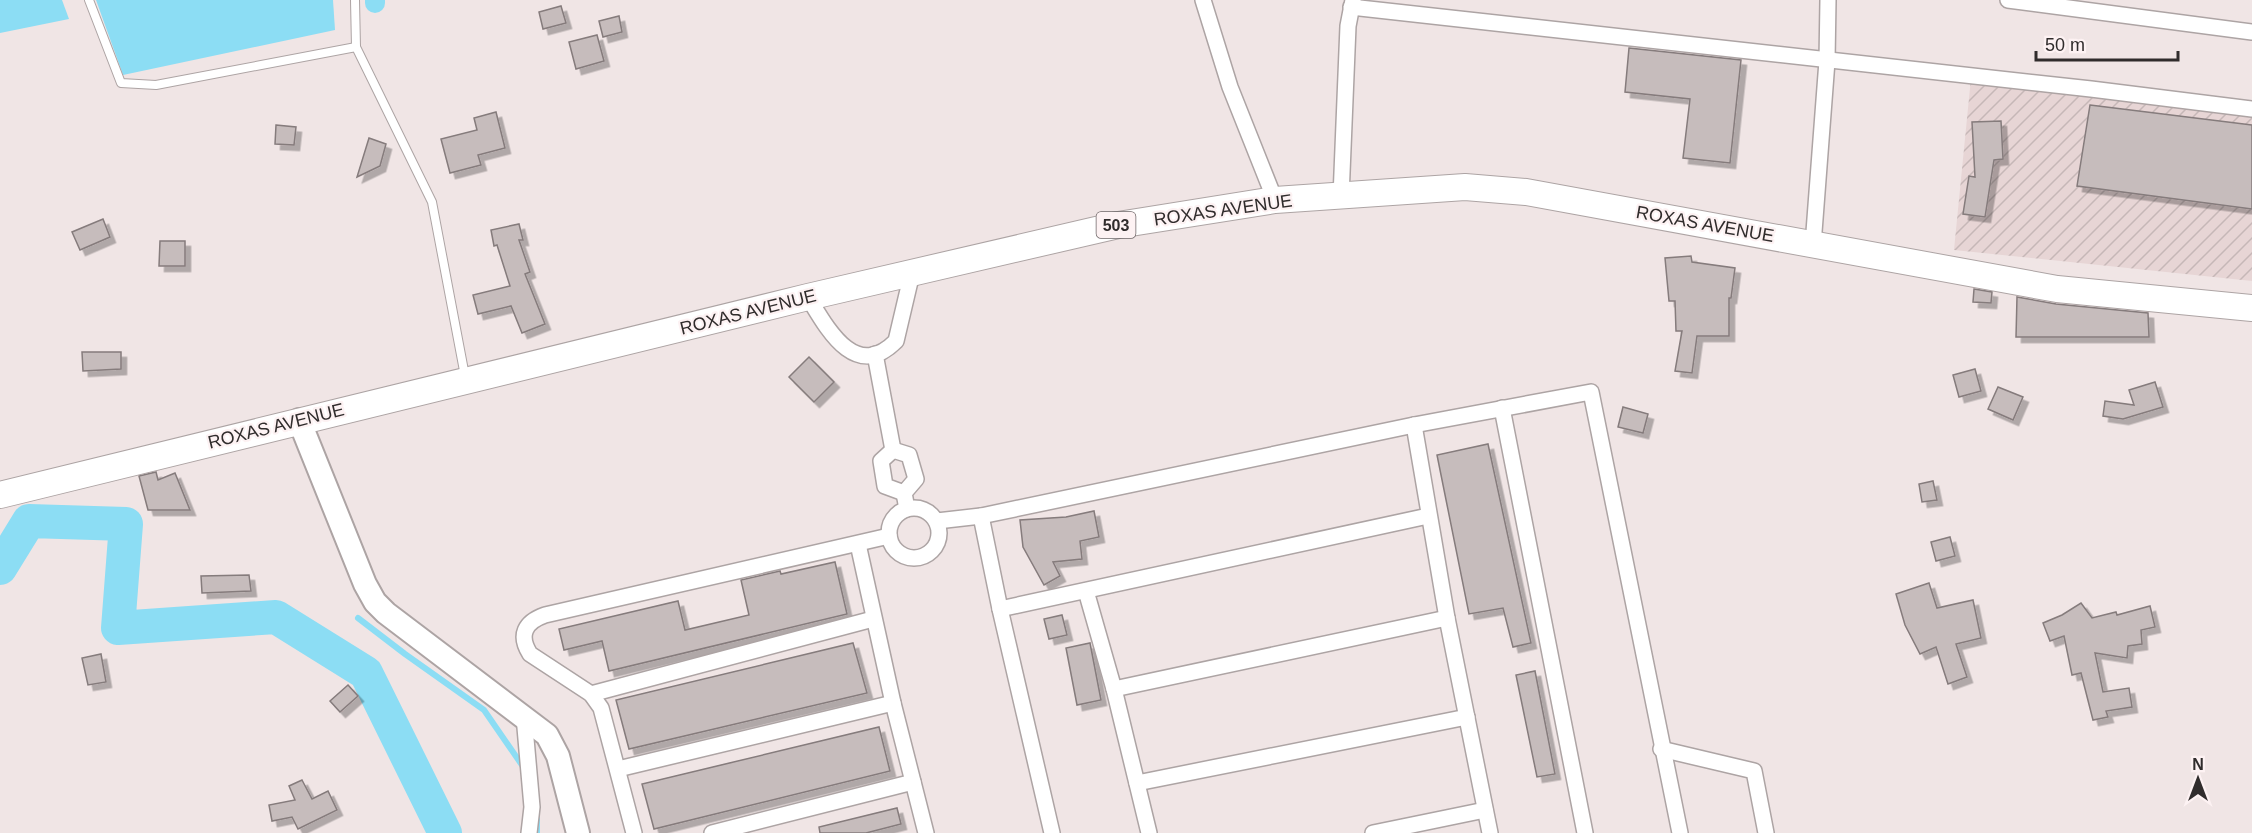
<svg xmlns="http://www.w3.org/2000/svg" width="2252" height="833" font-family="Arial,sans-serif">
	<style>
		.industrial { fill: url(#industrial-furrows) }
		.water { fill: #8cddf4 }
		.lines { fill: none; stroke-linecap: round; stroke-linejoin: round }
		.stream { stroke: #8cddf4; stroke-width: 6 }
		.canal { stroke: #8cddf4; stroke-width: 20 }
		.river { stroke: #8cddf4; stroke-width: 34 }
		.building { fill: #c6bcbc; stroke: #857b7c; stroke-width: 1.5; filter: url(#shadow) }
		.lane-casing { stroke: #ada4a4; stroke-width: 10 }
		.street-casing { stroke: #ada4a4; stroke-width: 18 }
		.secondary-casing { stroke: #ada4a4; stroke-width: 26 }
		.primary-casing { stroke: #ada4a4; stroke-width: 28 }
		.lane { stroke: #fff; stroke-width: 8 }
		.street { stroke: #fff; stroke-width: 15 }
		.secondary { stroke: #fff; stroke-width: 22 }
		.primary { stroke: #fff; stroke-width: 26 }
		.labels { text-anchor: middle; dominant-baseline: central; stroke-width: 4.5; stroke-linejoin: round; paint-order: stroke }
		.shield { fill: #fdf2f3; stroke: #6e6768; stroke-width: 1.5 }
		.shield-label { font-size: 16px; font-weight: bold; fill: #302c2c }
		.street-label { font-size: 18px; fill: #302c2c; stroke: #fdf2f3 }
	</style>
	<defs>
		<pattern id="industrial-furrows" width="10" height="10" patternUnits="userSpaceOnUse" patternTransform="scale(1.5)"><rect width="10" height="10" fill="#e7d5d5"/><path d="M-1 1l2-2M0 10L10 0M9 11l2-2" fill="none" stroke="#c6b7b7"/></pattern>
		<filter id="shadow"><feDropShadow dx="5.5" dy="5.5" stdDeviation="0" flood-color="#0004"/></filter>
	</defs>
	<rect width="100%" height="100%" fill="#f0e5e5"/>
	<!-- industrial -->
	<path class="industrial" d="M1971 78 2252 110V281L1954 250Z"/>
	<!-- water -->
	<g class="water">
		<path d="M0 0H62L69 19 0 33Z"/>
		<path d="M96 0H333L335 30 123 75Z"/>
	</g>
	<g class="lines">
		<!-- stream -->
		<g class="stream">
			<path d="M358 618 405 654 484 710 524 768"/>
			<path d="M537 819V833"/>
		</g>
		<!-- canal -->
		<path class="canal" d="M375 3V0"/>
		<!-- river -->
		<path class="river" d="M0 568 29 521 126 524 118 628 276 617 366 673 445 833"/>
	</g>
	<!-- building -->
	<g class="building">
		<path d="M561 6 566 23 543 29 539 12Z"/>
		<path d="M619 16 622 32 603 37 599 21Z"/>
		<path d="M597 35 604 61 576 69 569 42Z"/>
		<path d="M1629 48 1741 60 1730 163 1683 158 1690 99 1625 92Z"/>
		<path d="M2090 105 2252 125V209L2077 186Z"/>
		<path d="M496 112 505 148 478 155 481 165 450 173 441 139 477 130 474 118Z"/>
		<path d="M2001 121 2003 159 1994 160 1985 217 1963 214 1969 176 1975 177 1972 122Z"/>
		<path d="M276 125 296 127 294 145 275 144Z"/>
		<path d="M369 138 386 144 380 166 357 177Z"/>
		<path d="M103 219 110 237 80 250 72 232Z"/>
		<path d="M519 224 523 240H519L530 272 525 274 545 324 522 333 511 306 478 314 473 295 510 286 497 245 494 246 491 230Z"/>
		<path d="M160 241H185V266H159Z"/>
		<path d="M1691 256 1692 262 1735 268 1731 298H1729V336H1697L1692 373 1675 371 1682 331H1676L1675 301H1669L1665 258Z"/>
		<path d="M1974 289 1992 292 1991 303 1973 302Z"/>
		<path d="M2017 297 2056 304 2148 313 2149 337H2016Z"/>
		<path d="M82 352H121V369L83 371Z"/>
		<path d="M809 357 834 382 814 402 789 377Z"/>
		<path d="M1975 369 1981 391 1959 397 1953 375Z"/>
		<path d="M2155 382 2163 407 2123 419 2103 416 2105 401 2134 405 2129 390Z"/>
		<path d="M1998 387 2023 397 2013 420 1988 409Z"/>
		<path d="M1623 407 1648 414 1643 433 1618 427Z"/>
		<path d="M1488 444 1531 643 1513 647 1503 608 1469 614 1437 455Z"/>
		<path d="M156 472 158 480 175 473 190 510H148L139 476Z"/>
		<path d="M1933 481 1937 500 1922 502 1919 484Z"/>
		<path d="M1094 511 1099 537 1080 541 1082 559 1053 562 1060 576 1044 585 1023 547 1020 520 1066 517Z"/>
		<path d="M1950 537 1955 556 1936 561 1931 542Z"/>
		<path d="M835 562 847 614 609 671 602 641 564 650 559 629 678 601 685 630 749 615 741 580 780 571 781 574Z"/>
		<path d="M249 575 251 591 202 593 201 576Z"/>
		<path d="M1929 583 1937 608 1973 600 1981 638 1956 644 1967 677 1948 684 1936 647 1920 654 1905 625 1896 594Z"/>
		<path d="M2081 603 2092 618 2116 612 2117 615 2150 606 2155 627 2141 630 2142 644 2128 646 2127 658 2095 653 2103 692 2129 688 2132 707 2106 711 2108 717 2093 720 2081 673 2072 675 2064 636 2050 641 2043 623 2062 615Z"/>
		<path d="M1062 615 1067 635 1049 639 1044 619Z"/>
		<path d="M853 643 867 693 629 749 616 700Z"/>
		<path d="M1090 643 1101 700 1077 705 1066 648Z"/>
		<path d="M101 654 106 682 88 685 82 658Z"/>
		<path d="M1535 671 1555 774 1537 777 1516 675Z"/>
		<path d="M348 685 358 696 340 712 330 701Z"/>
		<path d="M879 727 890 771 654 829 642 784Z"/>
		<path d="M302 780 312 799 328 791 337 810 298 829 292 817 272 821 269 805 295 800 289 786Z"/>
		<path d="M897 808 901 824 866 833H820L819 827Z"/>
	</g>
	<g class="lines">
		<defs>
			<g id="lane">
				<path d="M89 0 121 83 156 85 356 47"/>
				<path d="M355 0 356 47 432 202 465 376"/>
			</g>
			<g id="street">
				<path d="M1203 0 1230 87 1275 200"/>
				<path d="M2008 0 2252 32"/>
				<path d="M1351 7 2091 89 2252 109"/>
				<path d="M1341 197 1348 26 1353 0"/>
				<path d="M1813 245 1827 61 1828 0"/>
				<path d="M808 297C827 328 855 382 896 341L912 273"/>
				<path d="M875 354 893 450"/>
				<path d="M1502 408 1585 833"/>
				<path d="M1414 425 1447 618 1490 833"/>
				<path d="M893 450 909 455 916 479 904 493 907 509"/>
				<path d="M893 450 881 461 885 486 904 493"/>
				<circle cx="914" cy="533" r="25"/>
				<path d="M981 516 1000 609 1052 833"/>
				<path d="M937 521 981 516 1414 425 1591 392 1680 833"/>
				<path d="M858 544 893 703 926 833"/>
				<path d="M1086 591 1114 689 1149 833"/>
				<path d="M1000 609 1428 516"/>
				<path d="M1114 689 1447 618"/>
				<path d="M591 694 873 619"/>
				<path d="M524 716 532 807 529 833"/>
				<path d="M1661 749 1754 771 1766 833"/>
				<path d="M618 769 893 703"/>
				<path d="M1137 783 1467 717"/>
				<path d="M634 833 601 708 591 694 530 654C518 635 525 622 545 615L889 536"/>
				<path d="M712 833 913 782"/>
				<path d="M1373 833 1485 810"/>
			</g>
			<path id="secondary" d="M299 420 365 584 375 602 386 613 547 735 558 756 578 833"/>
			<path id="primary" d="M0 495 808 297 1118 225 1275 200 1465 187 1526 192 2057 289 2252 308"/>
		</defs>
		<!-- lane casing -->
		<use href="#lane" class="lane-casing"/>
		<!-- street casing -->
		<use href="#street" class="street-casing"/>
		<!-- secondary casing -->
		<use href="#secondary" class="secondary-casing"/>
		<!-- primary casing -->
		<use href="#primary" class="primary-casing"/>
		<!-- lane -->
		<use href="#lane" class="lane"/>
		<!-- street -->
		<use href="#street" class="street"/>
		<!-- secondary -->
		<use href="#secondary" class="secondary"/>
		<!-- primary -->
		<use href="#primary" class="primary"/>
	</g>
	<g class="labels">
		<!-- shield labels -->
		<rect class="shield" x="1096.5" y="212" width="39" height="26" rx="4.5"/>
		<g class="shield-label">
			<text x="1116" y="225">503</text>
		</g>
		<!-- street labels -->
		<g class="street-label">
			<text transform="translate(1223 210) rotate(-8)">ROXAS AVENUE</text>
			<text transform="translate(1705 224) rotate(10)">ROXAS AVENUE</text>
			<text transform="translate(748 312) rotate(-14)">ROXAS AVENUE</text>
			<text transform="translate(276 426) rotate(-14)">ROXAS AVENUE</text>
		</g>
	</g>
	<!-- north arrow -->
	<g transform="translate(2198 779)" stroke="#fdf2f3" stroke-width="4.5" paint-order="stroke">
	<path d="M0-4.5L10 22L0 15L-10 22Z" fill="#302c2c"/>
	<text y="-9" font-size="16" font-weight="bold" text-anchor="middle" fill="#302c2c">N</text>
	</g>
	<!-- scale -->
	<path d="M2036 51v9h142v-9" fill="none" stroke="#302c2c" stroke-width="3"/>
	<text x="2045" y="51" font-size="18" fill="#302c2c" stroke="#fdf2f3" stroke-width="4.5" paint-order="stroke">50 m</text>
</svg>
